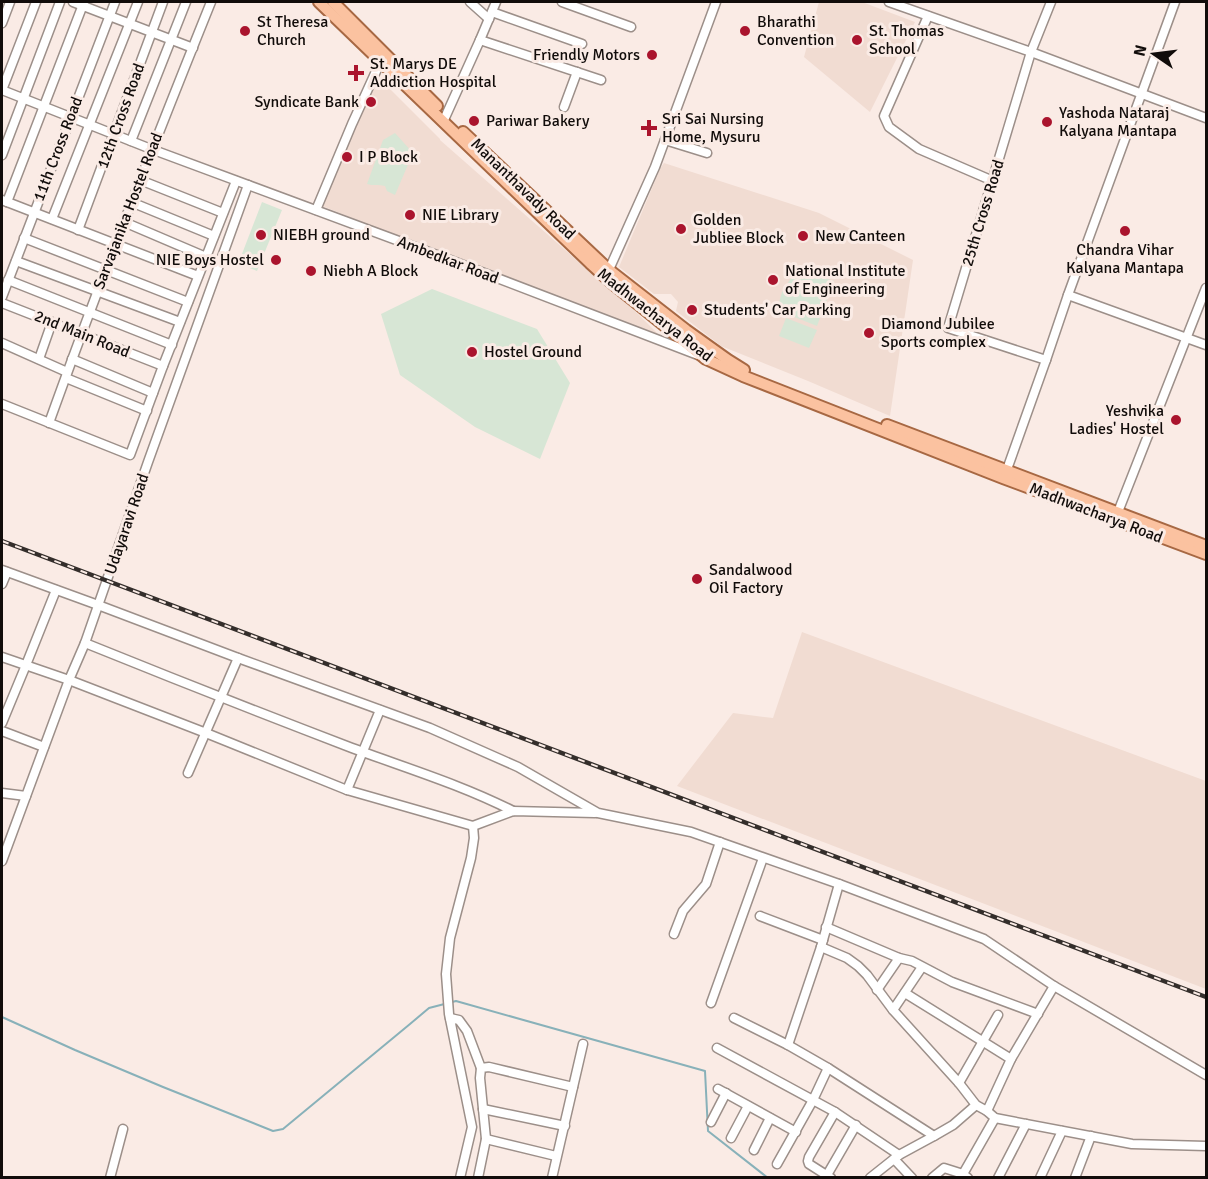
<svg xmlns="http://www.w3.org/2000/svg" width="1208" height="1179" font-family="Signika,sans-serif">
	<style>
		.built { fill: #f1dcd2 }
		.green { fill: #d7e6d5 }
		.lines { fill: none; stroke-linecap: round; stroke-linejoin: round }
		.stream { stroke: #88b1b9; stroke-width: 2 }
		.minor-casing { stroke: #9c8f89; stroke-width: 11 }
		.major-casing { stroke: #a76843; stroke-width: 14 }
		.minor { stroke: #fff; stroke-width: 8 }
		.major { stroke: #fbc2a0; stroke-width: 10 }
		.rail-casing { stroke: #342e2b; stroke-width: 4.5 }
		.rail { stroke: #faebe5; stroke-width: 2; stroke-dasharray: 7; stroke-linecap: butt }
		.poi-dot { fill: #aa142d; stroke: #faebe5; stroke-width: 2 }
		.labels { text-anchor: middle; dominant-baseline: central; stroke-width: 6; stroke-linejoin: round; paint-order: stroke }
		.poi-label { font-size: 16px; fill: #110c0a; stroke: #faebe5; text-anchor: start }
		.street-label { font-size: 16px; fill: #110c0a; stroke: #faebe5 }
	</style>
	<rect width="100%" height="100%" fill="#faebe5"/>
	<!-- built -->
	<g class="built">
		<path d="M819 2H862L915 22 870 112 804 57Z"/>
		<path d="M389 88 440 139V140L637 313 658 334 451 258 320 205 367 90Z"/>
		<path d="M664 163 819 213 913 260 890 416 808 381 721 346 676 311 678 302 671 294H654L619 267 660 169Z"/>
		<path d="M802 632 1206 781V989L677 786 733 713 773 718Z"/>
	</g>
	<!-- green -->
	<g class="green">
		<path d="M395 133 413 153 395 195 387 191 385 186C378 184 373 186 367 184L383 140Z"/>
		<path d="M262 202 282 210 257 271 247 267 248 264 240 259Z"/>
		<path d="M797 269 834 281 817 326 777 310 782 292Z"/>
		<path d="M432 289 537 329 570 383 540 459 475 427 400 375 381 314Z"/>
		<path d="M786 318 817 330 809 348 779 336Z"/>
	</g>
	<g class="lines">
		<!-- stream -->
		<path class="stream" d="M2 1017 75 1050 163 1087 273 1131 283 1129 410 1024 429 1008 456 1001 705 1071 708 1131 768 1178"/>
		<defs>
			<g id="minor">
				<path d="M73 2 193 48"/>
				<path d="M470 2 489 19"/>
				<path d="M562 2 631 27"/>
				<path d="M889 2 1031 52 1206 118"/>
				<path d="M492 12 582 44"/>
				<path d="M928 16 884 116 889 127 919 149 993 181"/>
				<path d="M2 23 10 2"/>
				<path d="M480 40 601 80"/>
				<path d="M2 90 151 149 450 260 698 355"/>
				<path d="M2 90 36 2"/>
				<path d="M564 107 577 72"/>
				<path d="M443 122 480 40 496 2"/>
				<path d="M665 140 707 153"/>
				<path d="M131 141 186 2"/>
				<path d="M2 155 60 2"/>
				<path d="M140 180 223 213"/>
				<path d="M2 200 198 276"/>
				<path d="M7 202 84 2"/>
				<path d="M131 202 214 236"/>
				<path d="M316 210 352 124 383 56"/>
				<path d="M52 219 138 2"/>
				<path d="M124 222 206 257"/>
				<path d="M78 230 163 2"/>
				<path d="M24 238 188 302"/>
				<path d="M16 261 180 322"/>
				<path d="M607 274 655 167 716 2"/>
				<path d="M8 280 172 345"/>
				<path d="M1068 295 1206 345"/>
				<path d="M2 297 115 2"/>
				<path d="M2 303 163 366"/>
				<path d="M2 343 67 372"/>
				<path d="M39 359 52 322"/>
				<path d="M72 359 153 393"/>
				<path d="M1046 360 948 328 1031 52 1051 2"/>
				<path d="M66 378 147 411"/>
				<path d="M2 404 130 455 163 366 236 181"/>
				<path d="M49 423C100 281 155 141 211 2"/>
				<path d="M1005 475 1046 360 1068 295 1175 2"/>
				<path d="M1116 517 1206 288"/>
				<path d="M2 570 98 605 238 658 430 728 518 767 598 813 691 832 839 884 984 939 1054 986 1206 1075"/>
				<path d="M2 584 7 572"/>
				<path d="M85 643C174 679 263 714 352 748 406 768 462 785 513 811"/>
				<path d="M2 657 69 680 206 733 347 790 473 826 513 811 595 813"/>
				<path d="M2 723 26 665 56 590"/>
				<path d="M2 731 44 747"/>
				<path d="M188 773 238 658"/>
				<path d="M347 790 380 710"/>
				<path d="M2 793 26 796"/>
				<path d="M2 861 69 680 85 643 148 462 248 185"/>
				<path d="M760 916 823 940"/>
				<path d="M826 927 899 958 912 961 952 982 1038 1014"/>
				<path d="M674 934 683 911 706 884 720 842"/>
				<path d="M821 947 847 958 858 966 867 975 893 1010 959 1083 976 1105 987 1111 995 1118 1132 1144 1206 1146"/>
				<path d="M877 990 899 958"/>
				<path d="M905 993 1011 1059"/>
				<path d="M711 1003 763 858"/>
				<path d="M893 1010 922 967"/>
				<path d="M450 1018 459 1020 467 1031 481 1068"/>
				<path d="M734 1018 788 1045 828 1068 934 1136 953 1125 976 1105"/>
				<path d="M788 1045 821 947 839 884"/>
				<path d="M717 1048 835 1112 899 1155"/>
				<path d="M959 1083 998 1015"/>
				<path d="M718 1089 796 1132"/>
				<path d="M483 1109 565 1126"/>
				<path d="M987 1111 1011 1059 1054 986"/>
				<path d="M711 1122 726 1093"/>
				<path d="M731 1138 748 1106"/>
				<path d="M486 1139 556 1156"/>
				<path d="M754 1150 770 1118"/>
				<path d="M894 1159 912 1178"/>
				<path d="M777 1164 813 1100 828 1068"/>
				<path d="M827 1175 856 1125"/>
				<path d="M110 1178 123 1129"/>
				<path d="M460 1178 472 1127 449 1014 446 974 450 938 471 858 474 838 473 826"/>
				<path d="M478 1178 486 1139 480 1078 481 1068 489 1067 573 1087"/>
				<path d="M552 1178 583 1044"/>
				<path d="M831 1178 809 1164 808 1161 809 1157 835 1112"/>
				<path d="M870 1178 899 1155 934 1136"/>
				<path d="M932 1178 944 1168 963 1174"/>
				<path d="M968 1178 963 1174 995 1118"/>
				<path d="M998 1178 1026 1124"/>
				<path d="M1040 1178 1062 1131"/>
				<path d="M1075 1178 1091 1136"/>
			</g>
			<g id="major">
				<path d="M319 2 590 263 612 283 706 359 743 376 1003 478 1206 554"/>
				<path d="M333 2 437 106"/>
				<path d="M463 132 609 270 686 330 728 360 744 370"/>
				<path d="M887 425 1206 546"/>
			</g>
		</defs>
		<!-- minor casing -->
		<use href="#minor" class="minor-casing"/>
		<!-- major casing -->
		<use href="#major" class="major-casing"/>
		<!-- minor -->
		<use href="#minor" class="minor"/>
		<!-- major -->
		<use href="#major" class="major"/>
		<defs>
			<path id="rail" d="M2 541 1206 997"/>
		</defs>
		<!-- rail casing -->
		<use href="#rail" class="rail-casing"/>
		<!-- rail -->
		<use href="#rail" class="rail"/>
	</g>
	<!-- markers -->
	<g class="poi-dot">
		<circle cx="245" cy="31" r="6"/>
		<circle cx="745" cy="31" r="6"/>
		<circle cx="857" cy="40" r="6"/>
		<circle cx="652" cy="55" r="6"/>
		<path d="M353 64h6v6h6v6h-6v6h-6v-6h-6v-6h6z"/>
		<circle cx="371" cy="102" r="6"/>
		<circle cx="474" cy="121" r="6"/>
		<circle cx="1047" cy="122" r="6"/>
		<path d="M646 119h6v6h6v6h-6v6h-6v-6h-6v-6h6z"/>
		<circle cx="347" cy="157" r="6"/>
		<circle cx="410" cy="215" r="6"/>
		<circle cx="681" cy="229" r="6"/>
		<circle cx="1125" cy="231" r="6"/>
		<circle cx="261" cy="235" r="6"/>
		<circle cx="803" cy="236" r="6"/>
		<circle cx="276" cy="260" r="6"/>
		<circle cx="311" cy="271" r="6"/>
		<circle cx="773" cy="280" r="6"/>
		<circle cx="692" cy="310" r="6"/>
		<circle cx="869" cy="333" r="6"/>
		<circle cx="472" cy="352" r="6"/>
		<circle cx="1176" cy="420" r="6"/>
		<circle cx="697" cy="579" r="6"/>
	</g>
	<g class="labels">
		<!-- poi labels -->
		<g class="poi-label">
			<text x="257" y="22">St Theresa<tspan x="257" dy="18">Church</tspan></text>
			<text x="757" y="22">Bharathi<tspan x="757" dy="18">Convention</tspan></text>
			<text x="869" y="31">St. Thomas<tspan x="869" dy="18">School</tspan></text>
			<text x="640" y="55" text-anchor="end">Friendly Motors</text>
			<text x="370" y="64">St. Marys DE<tspan x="370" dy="18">Addiction Hospital</tspan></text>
			<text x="359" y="102" text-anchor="end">Syndicate Bank</text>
			<text x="1059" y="113">Yashoda Nataraj<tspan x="1059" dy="18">Kalyana Mantapa</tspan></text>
			<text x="662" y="119">Sri Sai Nursing<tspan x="662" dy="18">Home, Mysuru</tspan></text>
			<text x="486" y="121">Pariwar Bakery</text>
			<text x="359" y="157">I P Block</text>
			<text x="422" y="215">NIE Library</text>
			<text x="693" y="220">Golden<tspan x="693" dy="18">Jubliee Block</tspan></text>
			<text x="273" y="235">NIEBH ground</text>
			<text x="815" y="236">New Canteen</text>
			<text x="1125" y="250" text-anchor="middle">Chandra Vihar<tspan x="1125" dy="18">Kalyana Mantapa</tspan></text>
			<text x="264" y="260" text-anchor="end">NIE Boys Hostel</text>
			<text x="323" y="271">Niebh A Block</text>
			<text x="785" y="271">National Institute<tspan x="785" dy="18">of Engineering</tspan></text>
			<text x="704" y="310">Students' Car Parking</text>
			<text x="881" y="324">Diamond Jubilee<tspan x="881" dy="18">Sports complex</tspan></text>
			<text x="484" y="352">Hostel Ground</text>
			<text x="1164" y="411" text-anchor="end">Yeshvika<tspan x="1164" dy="18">Ladies' Hostel</tspan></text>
			<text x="709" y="570">Sandalwood<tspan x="709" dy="18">Oil Factory</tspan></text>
		</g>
		<!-- street labels -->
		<g class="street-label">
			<text transform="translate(121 116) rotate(-70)">12th Cross Road</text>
			<text transform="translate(58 149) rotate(-69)">11th Cross Road</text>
			<text transform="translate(523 189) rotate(44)">Mananthavady Road</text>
			<text transform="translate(128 211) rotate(-69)">Sarvajanika Hostel Road</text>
			<text transform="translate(983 213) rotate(-73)">25th Cross Road</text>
			<text transform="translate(448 260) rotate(21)">Ambedkar Road</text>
			<text transform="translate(655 315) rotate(38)">Madhwacharya Road</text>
			<text transform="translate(82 334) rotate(22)">2nd Main Road</text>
			<text transform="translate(1096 513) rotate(21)">Madhwacharya Road</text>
			<text transform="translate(127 524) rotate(-71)">Udayaravi Road</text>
		</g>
	</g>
	<!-- border -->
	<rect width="1208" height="1179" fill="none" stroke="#110c0a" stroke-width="6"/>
	<!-- north arrow -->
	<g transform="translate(1154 54) rotate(284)" stroke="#faebe5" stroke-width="4.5" paint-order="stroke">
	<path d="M0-4.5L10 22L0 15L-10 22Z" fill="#110c0a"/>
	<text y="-9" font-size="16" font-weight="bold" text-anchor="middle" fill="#110c0a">N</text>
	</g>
</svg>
